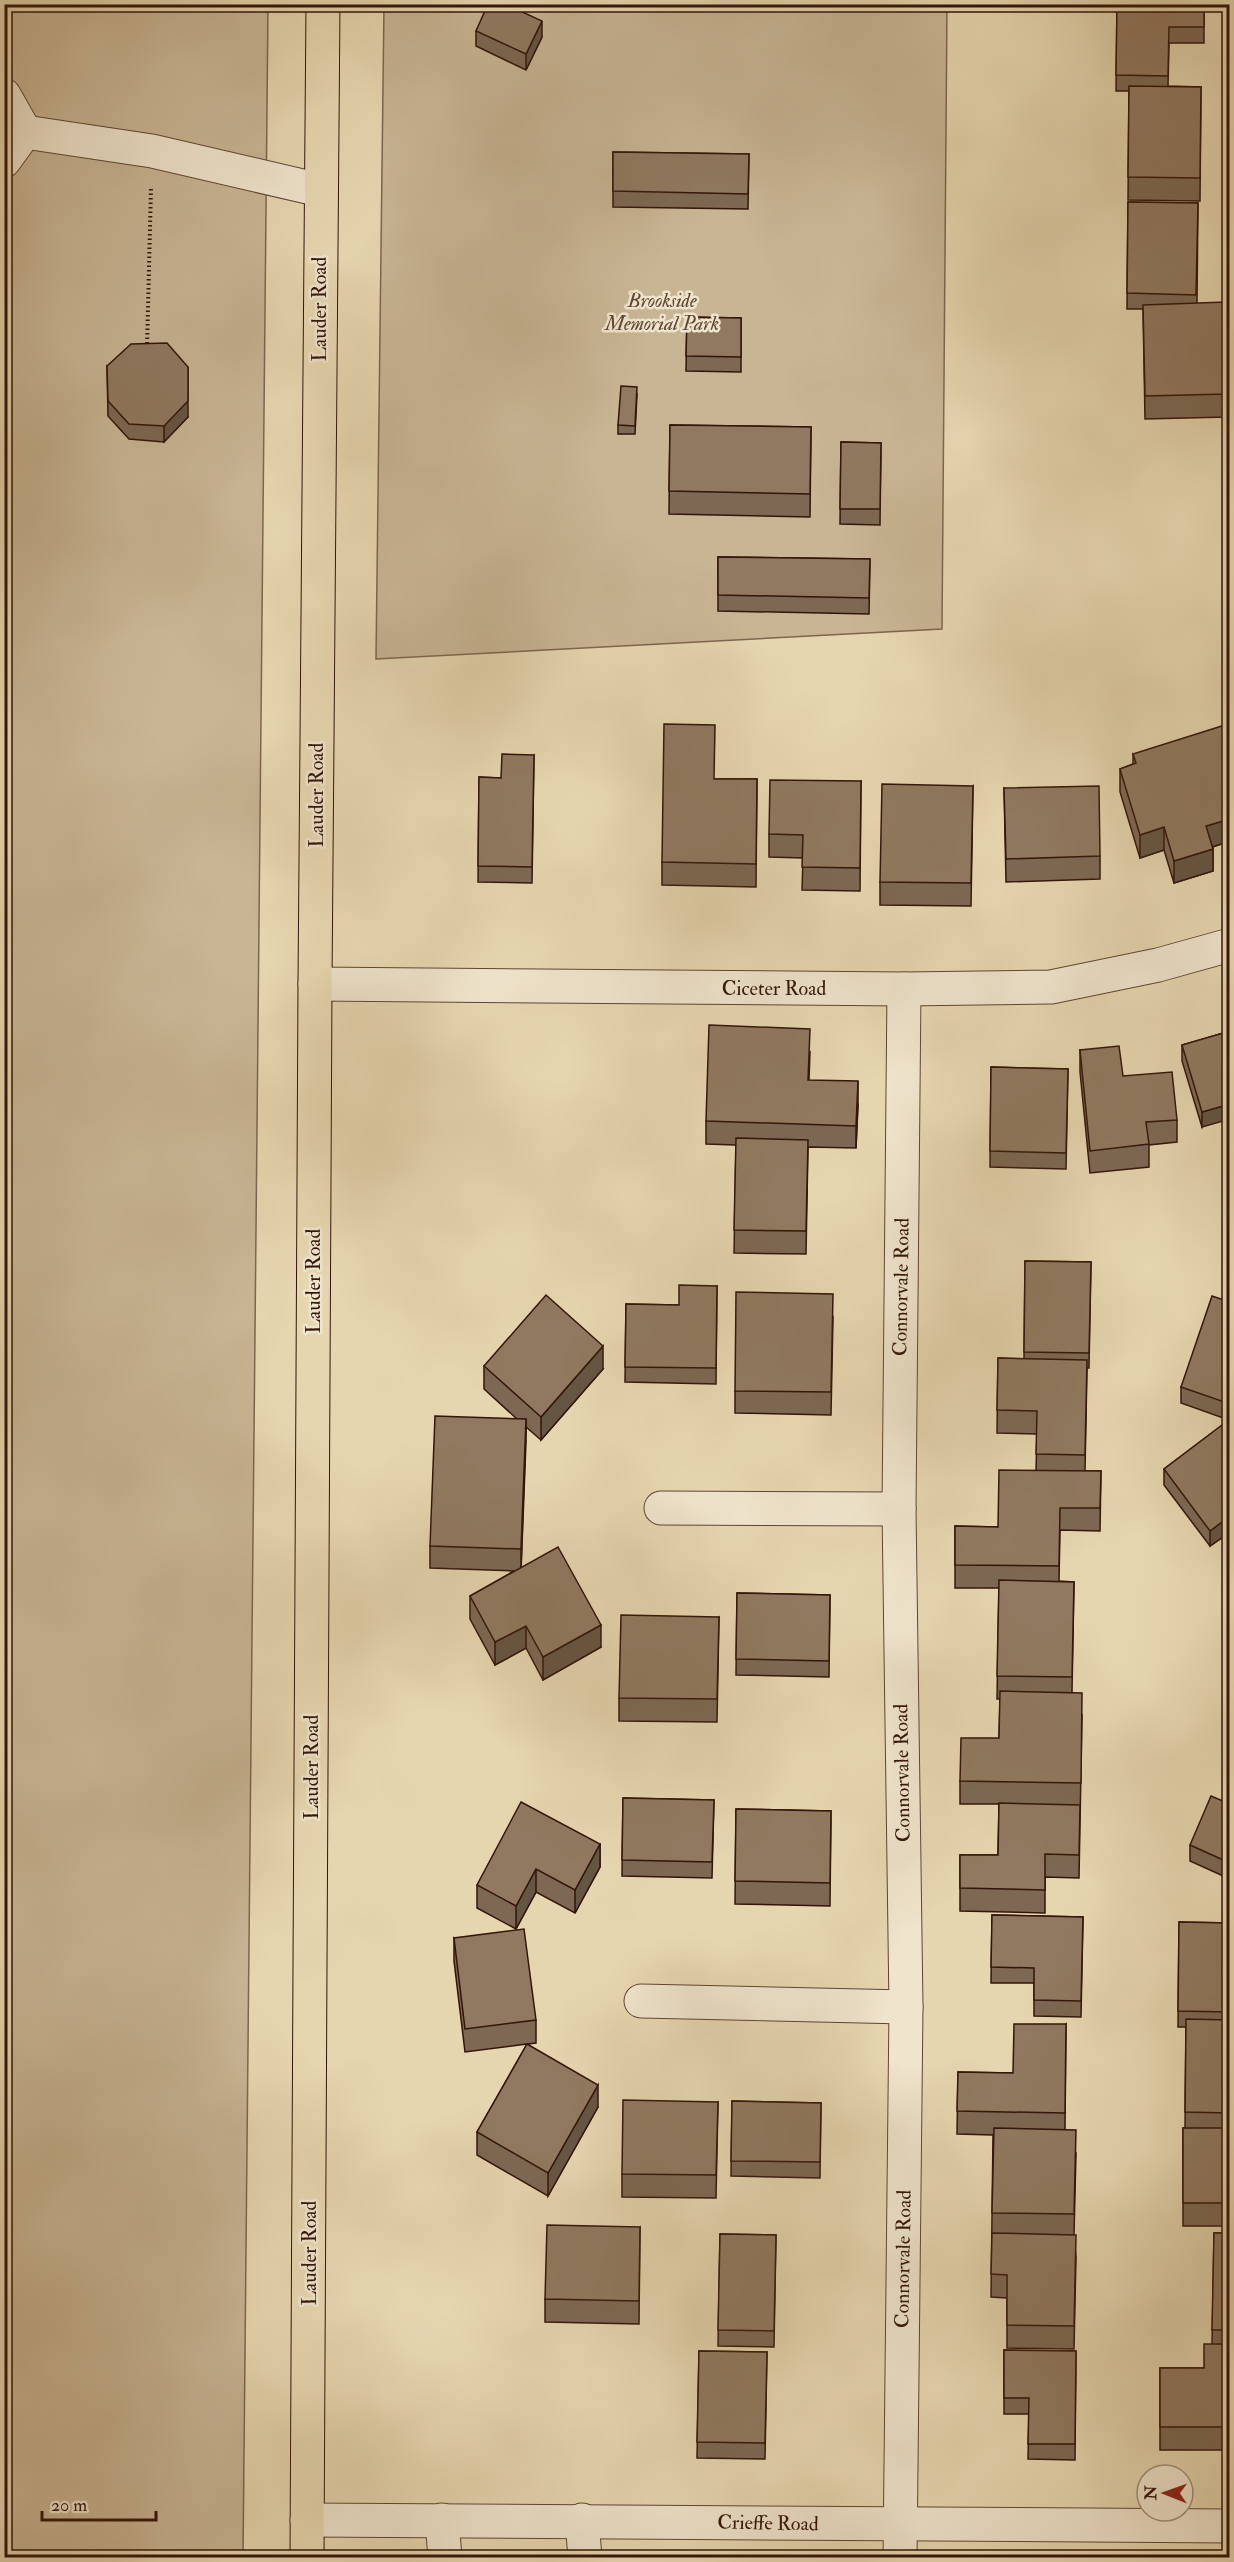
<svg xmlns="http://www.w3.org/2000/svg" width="1234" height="2562" font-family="'IM FELL Double Pica',serif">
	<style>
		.green { fill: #c8b594; stroke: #7e654f; stroke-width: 1.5 }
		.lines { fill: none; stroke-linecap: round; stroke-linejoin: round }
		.minor-casing { stroke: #604534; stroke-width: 35 }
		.major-casing { stroke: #33150a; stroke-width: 35 }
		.path { stroke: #33150a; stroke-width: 4; stroke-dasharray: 1.5 3; stroke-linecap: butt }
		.minor { stroke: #efe4cc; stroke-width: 33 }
		.major { stroke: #e6d6b0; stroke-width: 33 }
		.wall { fill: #7c6853; stroke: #33150a; stroke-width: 1.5 }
		.shaded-wall { fill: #655543; stroke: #33150a; stroke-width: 1.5 }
		.building { fill: #907960; stroke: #33150a; stroke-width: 1.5 }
		.labels { text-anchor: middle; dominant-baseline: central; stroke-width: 5; stroke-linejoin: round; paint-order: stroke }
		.park-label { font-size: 20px; font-style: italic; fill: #604533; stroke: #efe4cc }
		.street-label { font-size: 20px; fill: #33150a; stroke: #efe4cc }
	</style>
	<rect width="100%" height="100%" fill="#e6d6b0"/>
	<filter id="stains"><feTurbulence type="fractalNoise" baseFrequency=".00333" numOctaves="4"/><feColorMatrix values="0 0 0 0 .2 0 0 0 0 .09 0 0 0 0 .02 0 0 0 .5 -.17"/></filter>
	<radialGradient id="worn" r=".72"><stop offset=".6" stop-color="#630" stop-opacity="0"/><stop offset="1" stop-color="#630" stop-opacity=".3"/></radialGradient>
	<!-- green -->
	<g class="green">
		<path d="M5 5H268L243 2557 5 2558Z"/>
		<path d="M384 5H947L942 629 376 659Z"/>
	</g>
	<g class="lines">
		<defs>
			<g id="minor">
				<path d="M4 95 25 132 4 161"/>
				<path d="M25 132 152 151 320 190"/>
				<path d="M315 984 904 989 1051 987 1158 965 1230 945"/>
				<path d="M661 1508 899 1509"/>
				<path d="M641 2001 906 2007"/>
				<path d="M307 2520 1230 2526"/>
				<path d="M442 2520 445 2558"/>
				<path d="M582 2520 585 2558"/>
				<path d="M900 2558 906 2007 899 1509 904 989"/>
			</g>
			<path id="major" d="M307 2558 315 984 323 4"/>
		</defs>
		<!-- minor casing -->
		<use href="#minor" class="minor-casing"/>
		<!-- major casing -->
		<use href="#major" class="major-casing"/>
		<!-- path -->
		<path class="path" d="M147 348 151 188"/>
		<!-- minor -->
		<use href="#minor" class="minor"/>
		<!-- major -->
		<use href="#major" class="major"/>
	</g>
	<!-- wall -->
	<g class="wall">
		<path d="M1117 4H1204V43H1169L1168 86 1201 87 1200 201 1128 200 1129 91H1116Z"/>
		<path d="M476 31 542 37 526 70 476 46Z"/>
		<path d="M613 152 749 154 748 209 613 207Z"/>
		<path d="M1128 202 1198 203 1197 303 1227 394V417L1145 419 1143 309H1127Z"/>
		<path d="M687 317 741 318V372L686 371Z"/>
		<path d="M107 366 188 417 164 442 129 439 108 416Z"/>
		<path d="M637 395 635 434H618V425Z"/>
		<path d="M670 425 811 427 810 517 669 514Z"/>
		<path d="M841 442 881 443 880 525 840 524Z"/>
		<path d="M718 557 870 559 869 614 718 611Z"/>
		<path d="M1133 754 1230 841 1213 847V871L1174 883 1164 850 1140 858 1120 792V769L1133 764Z"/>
		<path d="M534 755 532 883 478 882 479 777 501 778Z"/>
		<path d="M715 779H757L756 887 662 885V862Z"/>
		<path d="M861 781 860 891 802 890 803 858 769 857V834Z"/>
		<path d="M973 786 971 906 880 905V882Z"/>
		<path d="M1004 788 1100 856V879L1006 882Z"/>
		<path d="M1230 1031 1202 1127 1182 1061V1045Z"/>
		<path d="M1080 1050 1123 1076 1177 1120V1142L1149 1145V1167L1090 1173 1080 1072Z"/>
		<path d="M810 1052 809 1080 858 1104 856 1148 808 1147 806 1254 734 1253 736 1145 706 1144V1121Z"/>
		<path d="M991 1067 1068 1069 1066 1169 990 1167Z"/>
		<path d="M1025 1261 1091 1262 1089 1368H1087L1085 1471H1101L1100 1531 1060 1530 1059 1581 1074 1582 1072 1692 1082 1715 1079 1878 1045 1877V1913L960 1911V1855H998L999 1804H960V1781L999 1738 1000 1699H997L999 1588H955V1526L998 1527 1036 1470 1037 1434 997 1433 998 1358 1024 1359Z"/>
		<path d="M717 1286 716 1384 625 1382 626 1304 679 1305Z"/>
		<path d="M1230 1302V1532L1210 1546 1164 1485V1469L1229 1420 1181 1403V1387Z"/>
		<path d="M833 1317 831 1415 735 1413V1391Z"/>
		<path d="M484 1366 603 1369 541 1440 526 1427 521 1568 601 1647 543 1680 526 1648 495 1665 470 1619V1596L514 1571 430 1568V1546L517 1419 484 1389Z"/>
		<path d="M737 1593 830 1595 829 1677 736 1675Z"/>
		<path d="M719 1617 717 1722 619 1721V1698Z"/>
		<path d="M623 1798 714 1800 712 1878 622 1876Z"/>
		<path d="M1230 1804V1879L1190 1861V1845Z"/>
		<path d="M736 1809 831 1811 830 1906 735 1904Z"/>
		<path d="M600 1844V1867L575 1913 536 1892 516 1929 477 1908V1885Z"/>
		<path d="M992 1915 1083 1917 1081 2017 1034 2016V1983H991Z"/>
		<path d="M1179 1922 1230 1923V2226H1183V2128H1185L1186 2027H1178Z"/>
		<path d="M454 1938 536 2020V2043L528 2044 598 2107 548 2196 477 2155V2132L527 2044 465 2052 454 1961Z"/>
		<path d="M1066 2024 1065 2130 1076 2153 1074 2235 1076 2257 1074 2349 1007 2348V2298L991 2297 993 2135 957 2134 958 2072 1013 2073Z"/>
		<path d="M732 2101 821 2103 820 2178 731 2176Z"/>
		<path d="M718 2102 716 2198 622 2197V2174Z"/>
		<path d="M640 2227 639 2324 545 2322V2299Z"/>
		<path d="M1214 2233H1230V2450H1160V2368H1204L1212 2344Z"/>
		<path d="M720 2234 776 2235 774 2347 718 2346Z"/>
		<path d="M1004 2350 1076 2351 1075 2460 1028 2459 1029 2414H1004Z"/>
		<path d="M699 2351 767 2352 765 2459 697 2458Z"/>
	</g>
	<!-- shaded-wall -->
	<g class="shaded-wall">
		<path d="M542 21V37L526 70V54Z"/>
		<path d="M188 367V417L164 442V426Z"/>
		<path d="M1230 819V841L1206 849V826Z"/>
		<path d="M1164 827V850L1140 858V835Z"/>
		<path d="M1213 849V871L1174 883V861Z"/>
		<path d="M858 1081V1104L856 1148V1126Z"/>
		<path d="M1230 1104V1119L1202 1127V1112Z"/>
		<path d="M603 1346V1369L541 1440V1417Z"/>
		<path d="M526 1419V1442L521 1572V1549Z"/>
		<path d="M1230 1516V1532L1210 1546V1531Z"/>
		<path d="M601 1625V1647L543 1680V1657Z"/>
		<path d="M526 1626V1648L495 1665V1642Z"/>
		<path d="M600 1844V1867L575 1913V1890Z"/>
		<path d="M536 1869V1892L516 1929V1906Z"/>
		<path d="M598 2085V2107L548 2196V2173Z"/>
	</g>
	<!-- building -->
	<g class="building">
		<path d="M488 4H505L542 21 526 54 476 31Z"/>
		<path d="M1117 4H1204V27H1169L1168 76 1116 75Z"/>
		<path d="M1129 86 1201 87 1200 178 1128 177Z"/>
		<path d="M613 152 749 154 748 194 613 191Z"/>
		<path d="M1128 202 1198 203 1196 295 1127 293Z"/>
		<path d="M1226 302 1227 394 1145 396 1143 305Z"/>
		<path d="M687 317 741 318V357L686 356Z"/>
		<path d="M167 343 188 367V401L164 426 129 424 108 401 107 366 131 344Z"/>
		<path d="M621 386 637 387 635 426 618 425Z"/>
		<path d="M670 425 811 427 810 494 669 491Z"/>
		<path d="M841 442 881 443 880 509H840Z"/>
		<path d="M718 557 870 559 869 598 718 595Z"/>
		<path d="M664 724 715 725 714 779H757L756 864 662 862Z"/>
		<path d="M1225 725 1230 741V819L1206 826 1213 849 1174 861 1164 827 1140 835 1120 769 1136 763 1133 754Z"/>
		<path d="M502 754 534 755 532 867 478 866 479 777 501 778Z"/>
		<path d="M770 780 861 781 860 868 802 867 803 835 769 834Z"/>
		<path d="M882 784 973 786 971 883 880 882Z"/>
		<path d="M1099 786 1100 856 1006 859 1004 788Z"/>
		<path d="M709 1025 810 1029 808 1080 858 1081 856 1126 706 1121Z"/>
		<path d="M1230 1031V1104L1202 1112 1182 1045Z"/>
		<path d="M1119 1046 1123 1076 1172 1072 1177 1120 1146 1122 1149 1144 1090 1151 1080 1050Z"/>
		<path d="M991 1067 1068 1069 1066 1153 990 1151Z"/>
		<path d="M736 1138 808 1140 806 1231 734 1230Z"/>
		<path d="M1025 1261 1091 1262 1089 1353 1024 1352Z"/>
		<path d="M679 1285 717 1286 716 1368 625 1367 626 1304 679 1305Z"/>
		<path d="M736 1292 833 1294 831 1392 735 1391Z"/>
		<path d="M546 1295 603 1346 541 1417 484 1366Z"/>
		<path d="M1212 1296 1230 1302V1404L1181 1387Z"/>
		<path d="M998 1358 1087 1360 1085 1455 1036 1454 1037 1411 997 1410Z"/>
		<path d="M435 1416 526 1419 521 1549 430 1546Z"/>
		<path d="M1230 1419V1516L1210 1531 1164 1469Z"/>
		<path d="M999 1470 1101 1471 1100 1508H1060L1059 1566 955 1565V1526L998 1527Z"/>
		<path d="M558 1547 601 1625 543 1657 526 1626 495 1642 470 1596Z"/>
		<path d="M999 1580 1074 1582 1072 1677 997 1676Z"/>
		<path d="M737 1593 830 1595 829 1661 736 1659Z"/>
		<path d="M621 1615 719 1617 717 1699 619 1698Z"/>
		<path d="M1000 1691 1082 1693 1081 1783 960 1781 961 1738H999Z"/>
		<path d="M1211 1796 1230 1804V1863L1190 1845Z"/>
		<path d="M623 1798 714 1800 712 1862 622 1860Z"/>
		<path d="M521 1802 600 1844 575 1890 536 1869 516 1906 477 1885Z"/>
		<path d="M999 1803 1080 1805 1079 1855 1045 1854V1890L960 1888V1855H998Z"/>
		<path d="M736 1809 831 1811 830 1883 735 1881Z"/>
		<path d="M992 1915 1083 1917 1081 2001 1034 2000V1968L991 1967Z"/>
		<path d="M1179 1922 1230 1923V2012L1178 2011Z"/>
		<path d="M524 1929 536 2020 465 2029 454 1938Z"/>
		<path d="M1186 2019 1230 2020V2113L1185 2112Z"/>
		<path d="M1014 2024H1066L1065 2113 957 2111 958 2072 1013 2073Z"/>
		<path d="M527 2044 598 2085 548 2173 477 2132Z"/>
		<path d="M623 2100 718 2102 716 2175 622 2174Z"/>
		<path d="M732 2101 821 2103 820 2162 731 2161Z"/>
		<path d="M994 2128 1076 2130 1074 2214 992 2213Z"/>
		<rect x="1183" y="2128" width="47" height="75"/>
		<path d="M547 2225 640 2227 639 2301 545 2299Z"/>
		<path d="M992 2233 1076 2235 1074 2326 1007 2325V2275L991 2274Z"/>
		<path d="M1214 2233H1230V2330H1212Z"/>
		<path d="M720 2234 776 2235 774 2331 718 2330Z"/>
		<path d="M1204 2344H1230V2427H1160V2368H1204Z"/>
		<path d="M1004 2350 1076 2351 1075 2444H1028L1029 2398H1004Z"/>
		<path d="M699 2351 767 2352 765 2443 697 2442Z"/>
	</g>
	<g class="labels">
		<!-- park labels -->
		<g class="park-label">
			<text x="662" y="300">Brookside<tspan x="662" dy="23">Memorial Park</tspan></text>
		</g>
		<!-- street labels -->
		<g class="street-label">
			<text transform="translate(319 309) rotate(-90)">Lauder Road</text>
			<text transform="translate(316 795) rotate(-90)">Lauder Road</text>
			<text x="774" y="988">Ciceter Road</text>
			<text transform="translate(313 1281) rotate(-90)">Lauder Road</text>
			<text transform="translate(901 1287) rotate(-89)">Connorvale Road</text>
			<text transform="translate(311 1767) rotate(-90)">Lauder Road</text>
			<text transform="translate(902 1773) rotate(-91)">Connorvale Road</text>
			<text transform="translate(309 2253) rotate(-90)">Lauder Road</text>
			<text transform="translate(903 2259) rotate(-89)">Connorvale Road</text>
			<text transform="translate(768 2523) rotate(1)">Crieffe Road</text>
		</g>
	</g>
	<!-- margin -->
	<rect width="1234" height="2562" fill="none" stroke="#e6d6b0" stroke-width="24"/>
	<rect x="6" y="6" width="1222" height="2550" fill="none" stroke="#33150a" stroke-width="3"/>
	<rect x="12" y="12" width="1210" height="2538" fill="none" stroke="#33150a" stroke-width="1.5"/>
	<!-- north arrow -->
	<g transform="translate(1165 2493) rotate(271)"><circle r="28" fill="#efe4cc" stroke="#a4917e" stroke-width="1.5"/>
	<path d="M0-4.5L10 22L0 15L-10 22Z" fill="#8f2418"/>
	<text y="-9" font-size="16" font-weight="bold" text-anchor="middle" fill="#33150a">N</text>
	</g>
	<!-- scale -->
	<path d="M42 2511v9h114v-9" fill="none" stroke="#33150a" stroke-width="3"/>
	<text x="51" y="2511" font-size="18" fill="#33150a" stroke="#efe4cc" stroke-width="4.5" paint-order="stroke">20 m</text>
	<rect width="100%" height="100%" filter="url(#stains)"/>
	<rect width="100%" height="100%" fill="url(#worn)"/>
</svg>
